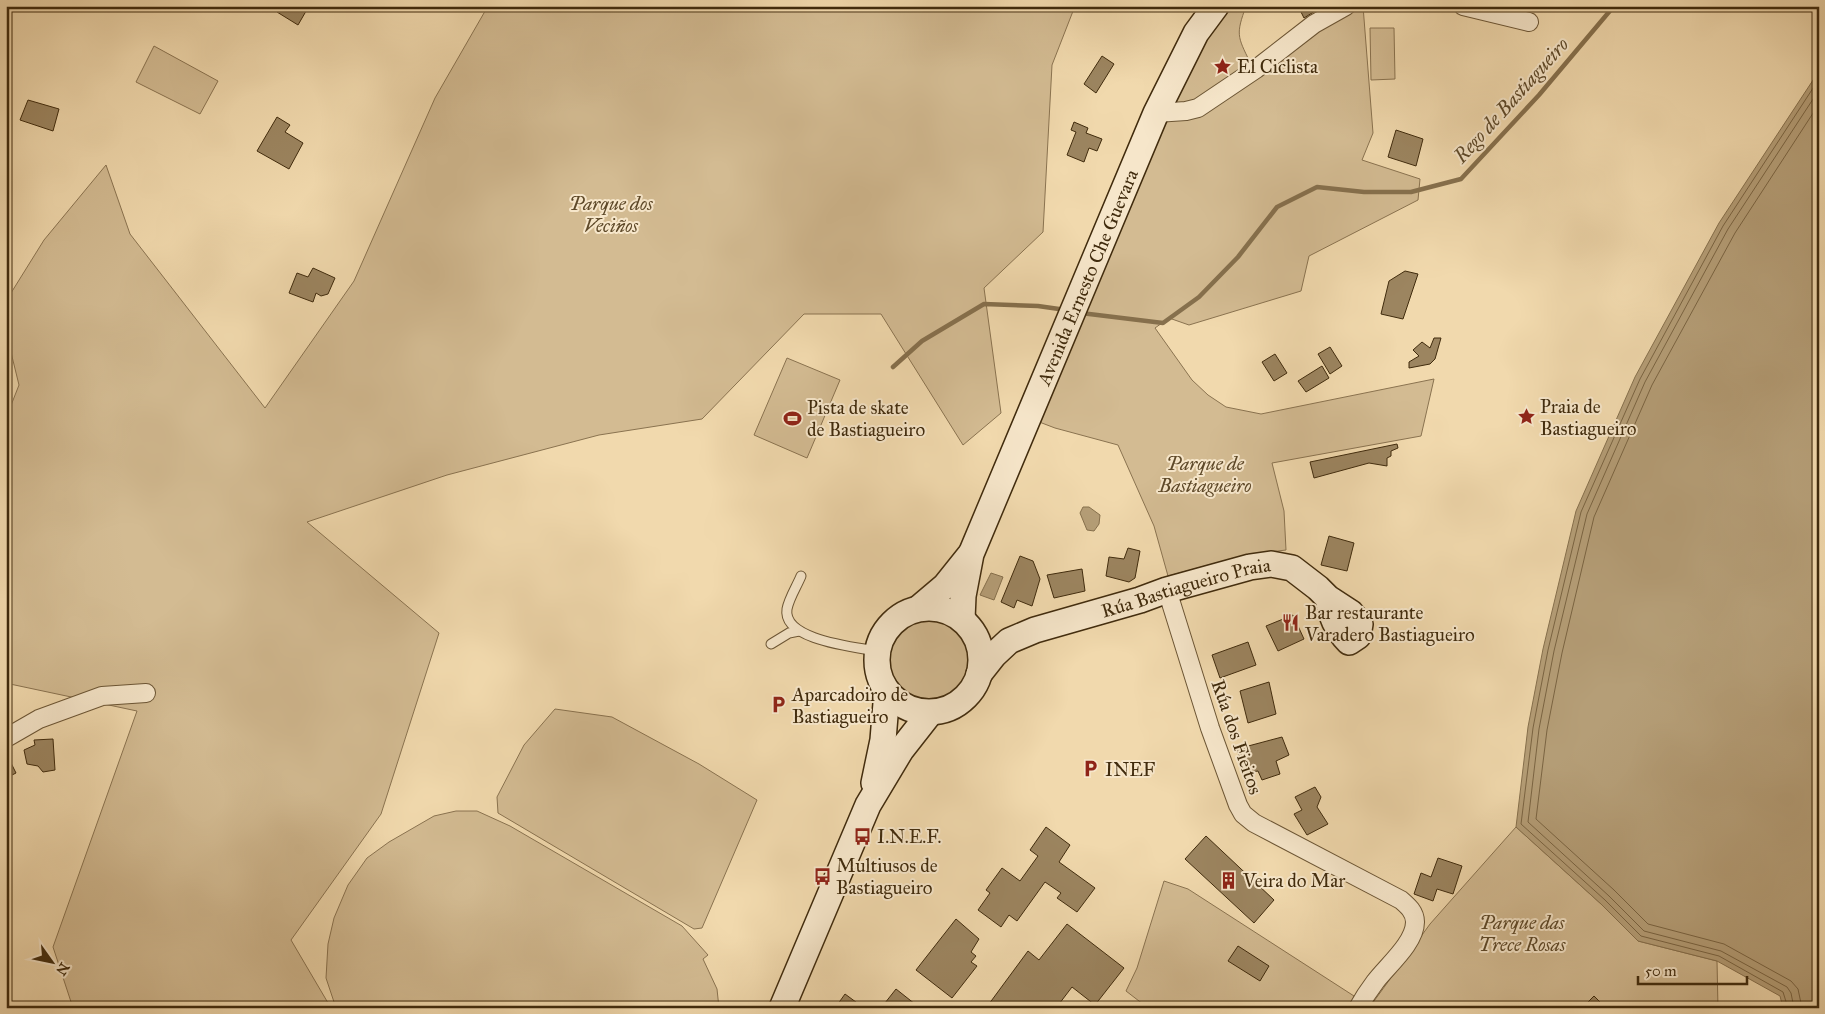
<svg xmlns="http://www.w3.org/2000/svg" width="1825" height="1014" font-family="'IM FELL Great Primer',serif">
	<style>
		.green { fill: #d3bb92; stroke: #8a7350 }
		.water { fill: #b59e77; stroke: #86704d }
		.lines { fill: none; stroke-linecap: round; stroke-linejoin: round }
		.shore { stroke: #7a6442; stroke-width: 1 }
		.stream { stroke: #86704d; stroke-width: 4.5 }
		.building { fill: #9c8560; stroke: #402b0d }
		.lane-casing { stroke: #6c5635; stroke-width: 11 }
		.street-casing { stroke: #6c5635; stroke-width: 20 }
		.secondary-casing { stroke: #402b0d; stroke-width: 28 }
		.lane { stroke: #f6e6ca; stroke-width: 9 }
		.street { stroke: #f6e6ca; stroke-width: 18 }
		.secondary { stroke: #f6e6ca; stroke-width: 25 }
		.labels { text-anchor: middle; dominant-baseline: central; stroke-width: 4; stroke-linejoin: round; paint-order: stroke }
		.poi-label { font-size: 19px; fill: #402b0d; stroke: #f6e6ca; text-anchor: start }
		.park-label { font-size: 19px; font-style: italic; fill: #5d4828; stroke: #f6e6ca }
		.street-label { font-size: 19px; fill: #402b0d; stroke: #f6e6ca }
		.water-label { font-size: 20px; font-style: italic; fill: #5d4828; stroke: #f6e6ca }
	</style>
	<rect width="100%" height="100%" fill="#f1d9ad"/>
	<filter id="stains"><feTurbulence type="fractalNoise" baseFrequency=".004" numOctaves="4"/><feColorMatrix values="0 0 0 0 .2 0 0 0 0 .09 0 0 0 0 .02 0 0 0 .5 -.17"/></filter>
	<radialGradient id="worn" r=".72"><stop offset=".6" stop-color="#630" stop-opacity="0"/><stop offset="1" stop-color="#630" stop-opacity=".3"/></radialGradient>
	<!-- green -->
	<g class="green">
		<path d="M488 6H1075L1052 65 1043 232 984 288 1001 413 963 445 881 314H804L702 419 599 435 447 475 307 522 439 633 381 814 291 940 331 1008H73L53 947 137 711 10 684 6 686V418L19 385 6 332V301L44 240 106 165 130 234 265 408 354 281 435 98Z"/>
		<path d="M1227 6H1246C1236 34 1237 36 1250 62L1328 6H1363L1373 133 1362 160 1420 179 1418 200 1309 256 1301 291 1189 325 1169 318 1155 328 1192 380 1208 395 1226 407 1261 414 1434 379 1421 436 1272 463 1284 511 1286 550 1246 555 1168 576 1154 526 1118 445 1055 428 1034 420 1163 119 1199 48Z"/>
		<path d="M1370 28H1394L1395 79 1371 80Z"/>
		<path d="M154 46 218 81 200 114 136 82Z"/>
		<path d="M787 358 840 380 807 458 754 435Z"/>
		<circle cx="929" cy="659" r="44"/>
		<path d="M555 709 612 717 699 764 757 800 702 928 694 929 498 813 497 797 524 745Z"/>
		<path d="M456 811H477L510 826 682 926 708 955 703 959 717 989 719 1008H336L326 978 328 944 334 918 348 885 367 858 389 842 434 816Z"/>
		<path d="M1516 827 1601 904 1638 941 1717 961 1718 1008H1369L1430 924Z"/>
		<path d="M1164 881 1188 889 1354 996 1350 1008H1148L1126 991 1137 968Z"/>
	</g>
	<!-- water -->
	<g class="water">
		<path d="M1819 71V1008H1783L1780 996 1717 961 1638 941 1601 904 1516 827 1528 727 1543 649 1576 511 1635 377 1719 223Z"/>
		<path d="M1083 507H1089L1100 515 1099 524 1094 531 1087 530 1080 513Z"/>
		<path d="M991 573 1003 577 994 600 980 595Z"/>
	</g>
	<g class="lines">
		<!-- shore -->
		<g class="shore">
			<path d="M1788 1008 1783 992 1719 956 1641 936 1605 900 1521 824 1533 728 1548 650 1581 512 1640 379 1723 226 1819 79"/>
			<path d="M1794 1008 1791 993 1787 987 1721 951 1644 931 1609 896 1528 822 1539 729 1554 651 1587 514 1645 382 1728 229 1819 90"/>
			<path d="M1802 1008 1798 989 1791 981 1724 944 1648 924 1614 890 1536 819 1547 730 1562 653 1594 517 1652 385 1735 233 1819 104"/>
		</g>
		<!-- stream -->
		<g class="stream">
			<path d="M1081 313 1163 323 1199 297 1238 257 1277 207 1317 187 1364 192H1411L1461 179 1539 95 1614 6"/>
			<path d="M893 367 922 341 984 304 1038 306 1066 310"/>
		</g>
	</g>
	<!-- building -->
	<g class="building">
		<path d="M280 6H309L298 25 277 12Z"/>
		<path d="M1298 6H1323L1304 18Z"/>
		<path d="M1102 56 1114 64 1096 93 1084 84Z"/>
		<path d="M28 100 59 109 53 131 20 120Z"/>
		<path d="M277 117 290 125 285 132 303 143 289 169 257 151Z"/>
		<path d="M1074 122 1088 128 1086 133 1102 139 1097 151 1089 148 1084 162 1067 155 1076 132 1071 130Z"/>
		<path d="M1396 130 1423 139 1416 166 1388 157Z"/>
		<path d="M313 268 335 278 328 294 321 296 316 293 313 302 289 293 297 273 308 277Z"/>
		<path d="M1405 271 1418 274 1403 319 1381 314 1389 281Z"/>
		<path d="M1434 338H1441L1435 359 1430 364 1409 368V362L1419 356 1413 350 1422 342 1430 348Z"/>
		<path d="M1330 347 1342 366 1330 374 1318 354Z"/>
		<path d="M1275 354 1287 373 1274 381 1262 362Z"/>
		<path d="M1322 366 1329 378 1306 392 1298 381Z"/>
		<path d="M1397 444 1398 448 1391 451V456L1387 458V466L1369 463 1314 478 1310 462Z"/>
		<path d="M1329 536 1354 543 1347 571 1321 565Z"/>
		<path d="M1128 548 1140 551 1135 578 1129 582 1106 576 1109 557 1124 559Z"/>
		<path d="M1020 556 1033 561 1040 579 1032 606 1017 600 1014 608 1001 602Z"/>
		<path d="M1082 569 1085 591 1054 598 1047 575Z"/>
		<path d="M1293 615 1304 639 1278 651 1266 626Z"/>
		<path d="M1248 642 1256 665 1220 678 1212 655Z"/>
		<path d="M1269 682 1276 714 1248 723 1240 691Z"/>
		<path d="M1282 737 1289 755 1276 761 1280 774 1262 780 1258 771 1245 773 1237 749Z"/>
		<path d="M53 739 55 770 43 772 38 766 27 764 24 750 35 745 34 740Z"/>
		<path d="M7 755 16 773 6 778V756Z"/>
		<path d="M1315 787 1321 797 1317 807 1328 824 1307 835 1294 814 1302 810 1295 797Z"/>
		<path d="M1046 827 1070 845 1059 862 1095 888 1077 912 1057 898 1061 893 1045 882 1017 921 1009 915 1001 927 978 910 990 893 986 890 1002 868 1020 881 1038 856 1030 850Z"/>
		<path d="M1206 836 1274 900 1254 923 1185 859Z"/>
		<path d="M1438 858 1462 866 1453 894 1437 889 1433 901 1414 894 1421 873 1431 877Z"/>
		<path d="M956 919 979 939 971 952 976 956 971 962 977 966 952 998 916 970Z"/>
		<path d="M1067 924 1124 968 1095 1005 1072 987 1056 1008H986L1028 951 1039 960Z"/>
		<path d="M1238 946 1269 966 1260 981 1228 961Z"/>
		<path d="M896 989 920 1008H881Z"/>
		<path d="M845 994 864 1008H835Z"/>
		<path d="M1594 996 1606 1008H1592L1587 1003Z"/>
	</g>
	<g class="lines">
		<defs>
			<g id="lane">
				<path d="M801 576C797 586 789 598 787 609 782 640 855 647 876 651"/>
				<path d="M771 644 789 633 799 631"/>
			</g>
			<g id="street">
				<path d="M1463 6 1529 22"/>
				<path d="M1156 113 1186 111 1198 108 1256 69 1314 24 1346 6"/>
				<path d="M1167 590 1210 728 1238 805 1243 814 1254 823 1401 900C1408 906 1415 912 1415 922 1415 943 1387 966 1375 982 1369 990 1363 999 1358 1008"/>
				<path d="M6 738 39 719 102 696 146 693"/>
			</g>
			<g id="secondary">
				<path d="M919 608 945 586 969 556"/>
				<circle cx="929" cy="660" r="52"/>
				<path id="s1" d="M962 619 963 596 971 554 1156 113 1196 33 1216 6"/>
				<path id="s2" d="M979 674 994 655 1009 641 1035 630 1140 600 1167 590 1250 567 1271 564 1292 568 1318 588 1328 598 1351 613 1360 624 1358 636 1349 642C1336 629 1331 616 1328 598"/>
				<path d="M874 783 883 740 887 691"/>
				<path d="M782 1008 868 805 901 750 930 713"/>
			</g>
		</defs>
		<!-- lane casing -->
		<use href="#lane" class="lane-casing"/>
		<!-- street casing -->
		<use href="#street" class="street-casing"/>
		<!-- secondary casing -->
		<use href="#secondary" class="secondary-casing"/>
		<!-- lane -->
		<use href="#lane" class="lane"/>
		<!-- street -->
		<use href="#street" class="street"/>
		<!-- secondary -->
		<use href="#secondary" class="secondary"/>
	</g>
	<!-- icons -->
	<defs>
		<symbol id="sight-bare" viewBox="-9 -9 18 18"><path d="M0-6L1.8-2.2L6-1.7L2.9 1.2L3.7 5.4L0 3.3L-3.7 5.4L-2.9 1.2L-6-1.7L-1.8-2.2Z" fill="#8f2418" stroke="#f6e6ca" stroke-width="2.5" paint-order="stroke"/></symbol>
		<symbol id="stadium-bare" viewBox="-9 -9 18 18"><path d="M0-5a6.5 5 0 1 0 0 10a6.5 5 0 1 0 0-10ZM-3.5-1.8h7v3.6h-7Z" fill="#8f2418" stroke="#f6e6ca" stroke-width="2.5" paint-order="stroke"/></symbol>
		<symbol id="restaurant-bare" viewBox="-9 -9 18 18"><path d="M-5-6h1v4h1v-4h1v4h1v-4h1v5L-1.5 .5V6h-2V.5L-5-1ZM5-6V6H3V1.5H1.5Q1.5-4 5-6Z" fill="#8f2418" stroke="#f6e6ca" stroke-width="2.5" paint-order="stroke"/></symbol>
		<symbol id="parking-bare" viewBox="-9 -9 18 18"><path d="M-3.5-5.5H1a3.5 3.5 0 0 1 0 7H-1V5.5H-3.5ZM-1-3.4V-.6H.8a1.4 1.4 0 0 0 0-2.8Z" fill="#8f2418" stroke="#f6e6ca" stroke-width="2.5" paint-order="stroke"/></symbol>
		<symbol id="bus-bare" viewBox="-9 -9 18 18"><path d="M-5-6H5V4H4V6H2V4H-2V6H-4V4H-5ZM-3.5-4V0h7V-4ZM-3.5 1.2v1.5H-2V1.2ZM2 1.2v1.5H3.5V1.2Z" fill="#8f2418" stroke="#f6e6ca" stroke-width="2.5" paint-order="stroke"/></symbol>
		<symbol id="building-bare" viewBox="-9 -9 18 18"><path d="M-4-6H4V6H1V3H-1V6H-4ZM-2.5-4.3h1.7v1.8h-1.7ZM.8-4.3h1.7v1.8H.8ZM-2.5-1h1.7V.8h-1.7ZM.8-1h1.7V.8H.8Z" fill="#8f2418" stroke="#f6e6ca" stroke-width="2.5" paint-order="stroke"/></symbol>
	</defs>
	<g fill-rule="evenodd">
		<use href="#sight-bare" x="1210" y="54" width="25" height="25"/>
		<use href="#sight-bare" x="1514" y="404" width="25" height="25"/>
		<use href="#stadium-bare" x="780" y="406" width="25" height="25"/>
		<use href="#restaurant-bare" x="1278" y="610" width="25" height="25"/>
		<use href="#parking-bare" x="766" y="692" width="25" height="25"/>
		<use href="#parking-bare" x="1078" y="756" width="25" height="25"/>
		<use href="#bus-bare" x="850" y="824" width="25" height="25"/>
		<use href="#bus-bare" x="810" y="864" width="25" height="25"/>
		<use href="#building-bare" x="1216" y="868" width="25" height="25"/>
	</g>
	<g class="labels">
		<!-- poi labels -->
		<g class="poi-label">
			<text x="1237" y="66">El Ciclista</text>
			<text x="1540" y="406">Praia de<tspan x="1540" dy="22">Bastiagueiro</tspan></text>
			<text x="807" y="407">Pista de skate<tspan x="807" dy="22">de Bastiagueiro</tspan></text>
			<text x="1305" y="612">Bar restaurante<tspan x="1305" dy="22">Varadero Bastiagueiro</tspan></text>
			<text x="792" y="694">Aparcadoiro de<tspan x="792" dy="22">Bastiagueiro</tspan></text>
			<text x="1105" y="769">INEF</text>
			<text x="877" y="836">I.N.E.F.</text>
			<text x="836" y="865">Multiusos de<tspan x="836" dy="22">Bastiagueiro</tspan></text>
			<text x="1243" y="880">Veira do Mar</text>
		</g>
		<!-- park labels -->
		<g class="park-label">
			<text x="611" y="203">Parque dos<tspan x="611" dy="22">Veciños</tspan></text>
			<text x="1205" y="463">Parque de<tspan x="1205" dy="22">Bastiagueiro</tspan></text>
			<text x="1522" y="922">Parque das<tspan x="1522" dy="22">Trece Rosas</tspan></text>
		</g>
		<!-- street labels -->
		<g class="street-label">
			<text stroke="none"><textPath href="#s1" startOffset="366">Avenida Ernesto Che Guevara</textPath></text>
			<text stroke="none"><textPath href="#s2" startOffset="230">Rúa Bastiagueiro Praia</textPath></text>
			<text transform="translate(1237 737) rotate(71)">Rúa dos Fieitos</text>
		</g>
		<!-- water labels -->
		<g class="water-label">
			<text transform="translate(1511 100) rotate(-48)">Rego de Bastiagueiro</text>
		</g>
	</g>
	<!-- margin -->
	<rect width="1825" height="1014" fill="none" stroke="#f1d9ad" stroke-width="25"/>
	<rect x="8" y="8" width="1810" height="999" fill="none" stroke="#402b0d" stroke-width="2.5"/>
	<rect x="12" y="12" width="1800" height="989" fill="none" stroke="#402b0d"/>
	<!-- north arrow -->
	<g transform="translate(52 962) rotate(123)" stroke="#f6e6ca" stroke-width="4" paint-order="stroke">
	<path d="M0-4L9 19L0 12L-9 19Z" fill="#402b0d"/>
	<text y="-8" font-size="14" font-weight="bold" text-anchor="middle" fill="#402b0d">N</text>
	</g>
	<!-- scale -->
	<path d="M1638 976v8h109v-8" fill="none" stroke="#402b0d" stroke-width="2.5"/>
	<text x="1645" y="976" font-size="15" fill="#402b0d" stroke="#f6e6ca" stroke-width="4" paint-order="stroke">50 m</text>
	<rect width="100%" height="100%" filter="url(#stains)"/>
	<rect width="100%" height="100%" fill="url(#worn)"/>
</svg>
